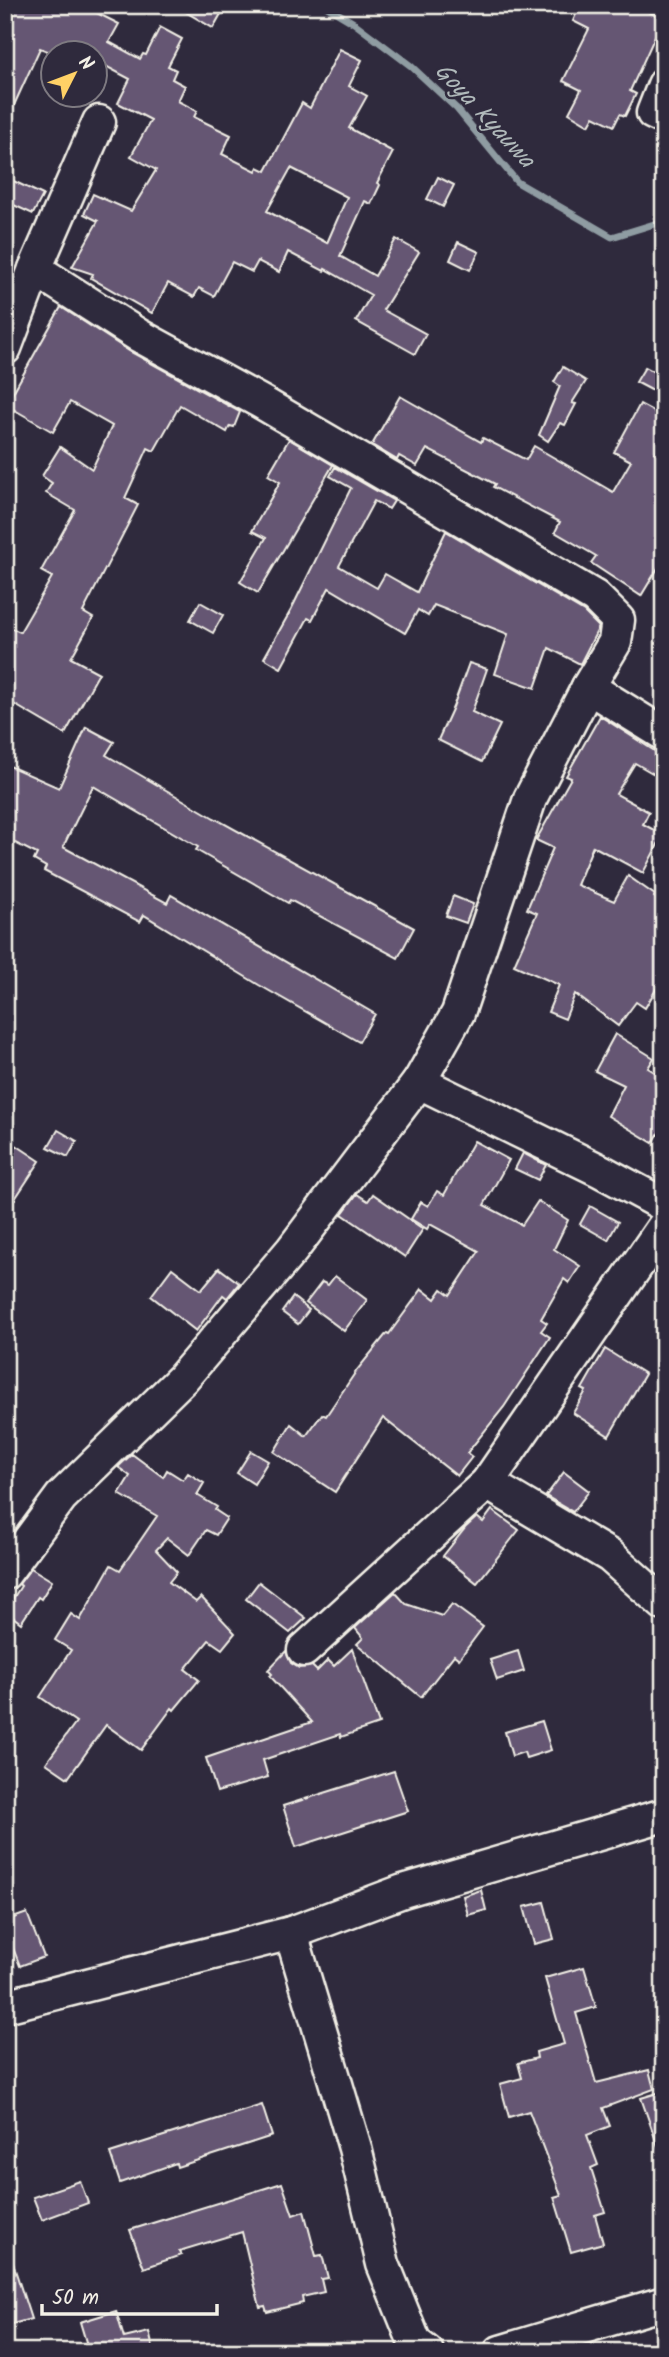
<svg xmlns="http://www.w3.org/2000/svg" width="669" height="2357" font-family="Kalam,sans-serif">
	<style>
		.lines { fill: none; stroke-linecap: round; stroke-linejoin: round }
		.stream { stroke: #8f9ca2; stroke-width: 7 }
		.building { fill: #655773; stroke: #f4f1e8; stroke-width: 2; fill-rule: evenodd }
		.minor-casing { stroke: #f4f1e8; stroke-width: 37 }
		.minor { stroke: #2f2a3d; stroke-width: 32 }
		.labels { text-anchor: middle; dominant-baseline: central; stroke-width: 5; stroke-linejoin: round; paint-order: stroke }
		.water-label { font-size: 24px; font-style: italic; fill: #b0b9ba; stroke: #2f2a3d }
	</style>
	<rect width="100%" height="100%" fill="#2f2a3d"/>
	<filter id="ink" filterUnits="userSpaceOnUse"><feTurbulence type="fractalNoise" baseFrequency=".0143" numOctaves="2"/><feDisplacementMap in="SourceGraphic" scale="14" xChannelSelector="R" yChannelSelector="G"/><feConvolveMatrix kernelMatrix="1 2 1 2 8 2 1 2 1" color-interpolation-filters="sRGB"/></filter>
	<g filter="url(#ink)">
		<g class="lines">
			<!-- stream -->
			<path class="stream" d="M324 5 354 23 411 66 457 109 517 182 612 237 664 221"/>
		</g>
		<!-- building -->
		<g class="building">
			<path d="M5 5H81L119 24 109 42 140 59 143 54 146 55 160 27 182 39 168 66 176 70 172 79 185 86 178 101 197 111 194 117 231 135 222 154 256 171 258 167 266 171 302 103 310 108 340 49 362 60 349 86 367 96 349 128 393 152 377 183 380 185 371 204 365 201 340 256 375 276 396 239 419 252 383 310 426 334 415 354 356 321 371 295 325 269 324 271 288 252 279 272 258 261 252 272 232 262 214 296 199 288 194 297 168 283 152 313 91 278 93 274 72 267 98 221 84 214 93 194 131 211 156 170 131 156 151 120 118 103 130 79 94 60V52H50L40 48 5 125ZM291 168 347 197 327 243 267 211Z"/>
			<path d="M174 5H226L213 28Z"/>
			<path d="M580 5H640V8L664 19V40L655 36 630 91 636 94 625 116 620 114 614 126 594 116 589 125 569 113 581 90 563 81 589 29 573 21Z"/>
			<path d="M5 177 43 195 33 214 5 201Z"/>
			<path d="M438 177 454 185 443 207 427 199Z"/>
			<path d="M458 242 479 252 470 270 450 260Z"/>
			<path d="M61 307 129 351 240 412 234 427 230 426 227 432 180 405 154 451 148 448 125 498 138 505 83 612 93 618 71 658 99 673 65 734 5 699V625L20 632 52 577 41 571 75 510 46 493 52 483 42 476 60 447 92 469 112 426 70 402 53 432 6 405Z"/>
			<path d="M563 367 586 381 572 403 576 404 565 425 560 423 548 441 539 435 560 386 554 382Z"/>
			<path d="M645 367 664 377 657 393 636 382Z"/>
			<path d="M400 396 481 442 483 438 526 460 534 446 613 492 631 461 614 452 640 404 664 417V437L655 453 664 458V558L641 596 591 563 596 556 555 532 560 522 493 487 495 484 427 449 417 466 399 456 397 460 372 445Z"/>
			<path d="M289 439 333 465 258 593 240 582 266 538 252 531 280 482 268 475Z"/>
			<path d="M335 467 394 501 389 509 374 501 339 566 377 588 385 574 417 592 446 531 584 612 599 627 580 664 549 648 535 688 495 674 508 634 434 605 428 616 418 610 405 633 329 588 312 620 308 618 281 668 264 658 291 610 351 488 330 476Z"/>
			<path d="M200 602 223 615 213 633 190 620Z"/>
			<path d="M469 663 487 669 472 712 500 725 482 762 438 740 453 707Z"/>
			<path d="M600 716 664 757 654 774 635 763 616 794 649 812 643 824 663 835 643 873 593 846 577 885 614 901 628 876 655 895 654 897 664 904V976L645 1008 636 1002 618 1026 575 994 565 1019 548 1012 559 985 514 965 537 913 527 909 553 848 536 840 571 778 566 776Z"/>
			<path d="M86 727 114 742 106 755 214 818 414 928 398 958 290 900 288 903 196 850 198 847 93 786 63 847 167 903 171 895 375 1014 359 1042 259 985 144 915 140 922 44 871 46 867 34 860 37 854 5 838V764L59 788Z"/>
			<path d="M453 896 473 904 466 923 446 916Z"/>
			<path d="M615 1034 654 1058 648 1068 664 1078V1124L653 1143 608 1116 624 1085 595 1071Z"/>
			<path d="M58 1130 77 1141 68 1157 48 1147Z"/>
			<path d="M474 1141 509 1160 484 1205 522 1225 538 1201 568 1220 554 1249 580 1266 569 1283 564 1279 541 1319 547 1323 541 1331 550 1337 504 1407 467 1453 472 1457 457 1476 383 1418 335 1492 274 1452 291 1424 306 1436 322 1414 326 1416 357 1370 387 1333 389 1334 422 1289 435 1299 442 1289 450 1295 479 1251 430 1224 427 1229 411 1219 421 1202 428 1206 437 1191 444 1195Z"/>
			<path d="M16 1145 40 1161 5 1214V1161Z"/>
			<path d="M523 1153 546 1165 538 1180 515 1169Z"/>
			<path d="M357 1194 368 1201 373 1194 423 1229 405 1257 342 1214Z"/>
			<path d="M590 1206 618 1222 608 1240 580 1224Z"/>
			<path d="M172 1268 201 1290 219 1268 239 1283 227 1298 223 1295 196 1331 151 1296Z"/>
			<path d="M335 1276 367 1300 344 1331 306 1303 322 1282 328 1285Z"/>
			<path d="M293 1297 309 1310 298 1324 282 1312Z"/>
			<path d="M605 1349 645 1374 609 1436 573 1413 586 1391 582 1389Z"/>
			<path d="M251 1451 268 1461 254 1484 237 1473Z"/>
			<path d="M132 1454 163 1477 167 1470 183 1480 188 1473 204 1483 197 1495 217 1507 215 1510 227 1518 216 1535 206 1530 189 1555 167 1538 156 1550 177 1572 169 1582 196 1602 201 1597 235 1633 222 1649 209 1640 185 1669 199 1680 174 1710 172 1708 141 1750 106 1725 68 1778 46 1763 76 1722 40 1697 71 1650 55 1640 71 1614 80 1620 111 1565 120 1570 157 1516 119 1494 130 1476 118 1467Z"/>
			<path d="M564 1472 589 1491 573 1512 546 1496Z"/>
			<path d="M492 1510 519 1530 477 1583 443 1556 466 1527 477 1517 483 1522Z"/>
			<path d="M31 1568 52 1581 41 1599 38 1597 21 1623 5 1611 21 1586 19 1584Z"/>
			<path d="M259 1582 306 1618 290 1633 246 1599Z"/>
			<path d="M395 1592 406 1604 442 1616 452 1604 483 1627 459 1659 454 1655 421 1697 357 1644 363 1638 355 1628Z"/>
			<path d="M352 1649 379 1724 341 1737 340 1734 263 1760 268 1777 217 1792 206 1758 312 1722 270 1676 272 1674 268 1670 286 1651 291 1663 299 1668 312 1666 317 1671 328 1660 334 1666Z"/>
			<path d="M518 1651 524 1671 497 1680 490 1660Z"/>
			<path d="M542 1721 551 1750 526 1758 524 1752 512 1756 505 1732Z"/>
			<path d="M394 1771 408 1811 296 1847 283 1806Z"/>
			<path d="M481 1890 486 1910 468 1915 463 1896Z"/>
			<path d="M544 1902 554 1939 534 1944 524 1907Z"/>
			<path d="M27 1913 44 1957 20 1966 11 1943 5 1945V1921Z"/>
			<path d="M584 1967 596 2007 576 2013 596 2083 649 2070 654 2089 603 2108 610 2126 587 2135 598 2165 591 2168 605 2212 595 2215 603 2243 571 2252 554 2197 561 2195 529 2111 509 2117 500 2084 522 2078 518 2063 537 2058 536 2052 564 2044 545 1978Z"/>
			<path d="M664 2091V2154L661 2155 641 2098Z"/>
			<path d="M262 2105 272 2136 177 2167 176 2163 120 2183 110 2153Z"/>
			<path d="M80 2181 88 2203 42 2220 33 2197Z"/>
			<path d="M282 2183 293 2215 304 2211 316 2256 322 2255 328 2278 321 2279 324 2292 302 2297 303 2303 267 2312 265 2306 260 2307 242 2232 179 2251 181 2255 144 2268 130 2230Z"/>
			<path d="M9 2251 31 2319 5 2326V2252Z"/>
			<path d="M116 2311 124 2338 149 2332 154 2352H89L80 2322Z"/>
		</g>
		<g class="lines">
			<defs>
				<g id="minor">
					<path d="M664 85 653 113 664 118"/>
					<path d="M5 348 35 269 99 122"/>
					<path d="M588 687 664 734"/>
					<path d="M419 1082 601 1171 664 1205"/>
					<path d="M487 1483 610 1556 664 1604"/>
					<path d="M5 1573 61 1497 182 1379 292 1250 419 1082 458 1013 530 799 588 687 615 642 618 620 595 597 261 402 138 335 35 269"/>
					<path d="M304 1650 487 1483 664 1226"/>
					<path d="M291 1933 355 2148 383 2264 415 2343 427 2352"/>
					<path d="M5 2006 291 1933 403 1891 664 1815"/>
					<path d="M500 2352 664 2303"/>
				</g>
			</defs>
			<!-- minor casing -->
			<use href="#minor" class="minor-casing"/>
			<!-- minor -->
			<use href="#minor" class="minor"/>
		</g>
	</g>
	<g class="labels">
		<!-- water labels -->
		<g class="water-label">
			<text transform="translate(484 116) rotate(47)">Goya Kyauwa</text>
		</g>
	</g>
	<!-- margin -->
	<rect width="669" height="2357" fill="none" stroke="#2f2a3d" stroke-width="28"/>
	<rect x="14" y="14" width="641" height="2329" fill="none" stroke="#f4f1e8" stroke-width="2.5" filter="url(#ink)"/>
	<!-- north arrow -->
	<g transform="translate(74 74) rotate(48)"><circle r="33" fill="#2f2a3d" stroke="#7e7a81" stroke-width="2"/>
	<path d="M0-5L12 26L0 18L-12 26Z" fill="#ffd166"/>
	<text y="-10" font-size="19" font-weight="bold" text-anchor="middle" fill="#f4f1e8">N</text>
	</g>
	<!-- scale -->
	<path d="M42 2304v10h175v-10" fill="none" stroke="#f4f1e8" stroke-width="3.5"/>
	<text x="52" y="2304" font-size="21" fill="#f4f1e8" stroke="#2f2a3d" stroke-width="5" paint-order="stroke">50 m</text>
</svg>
